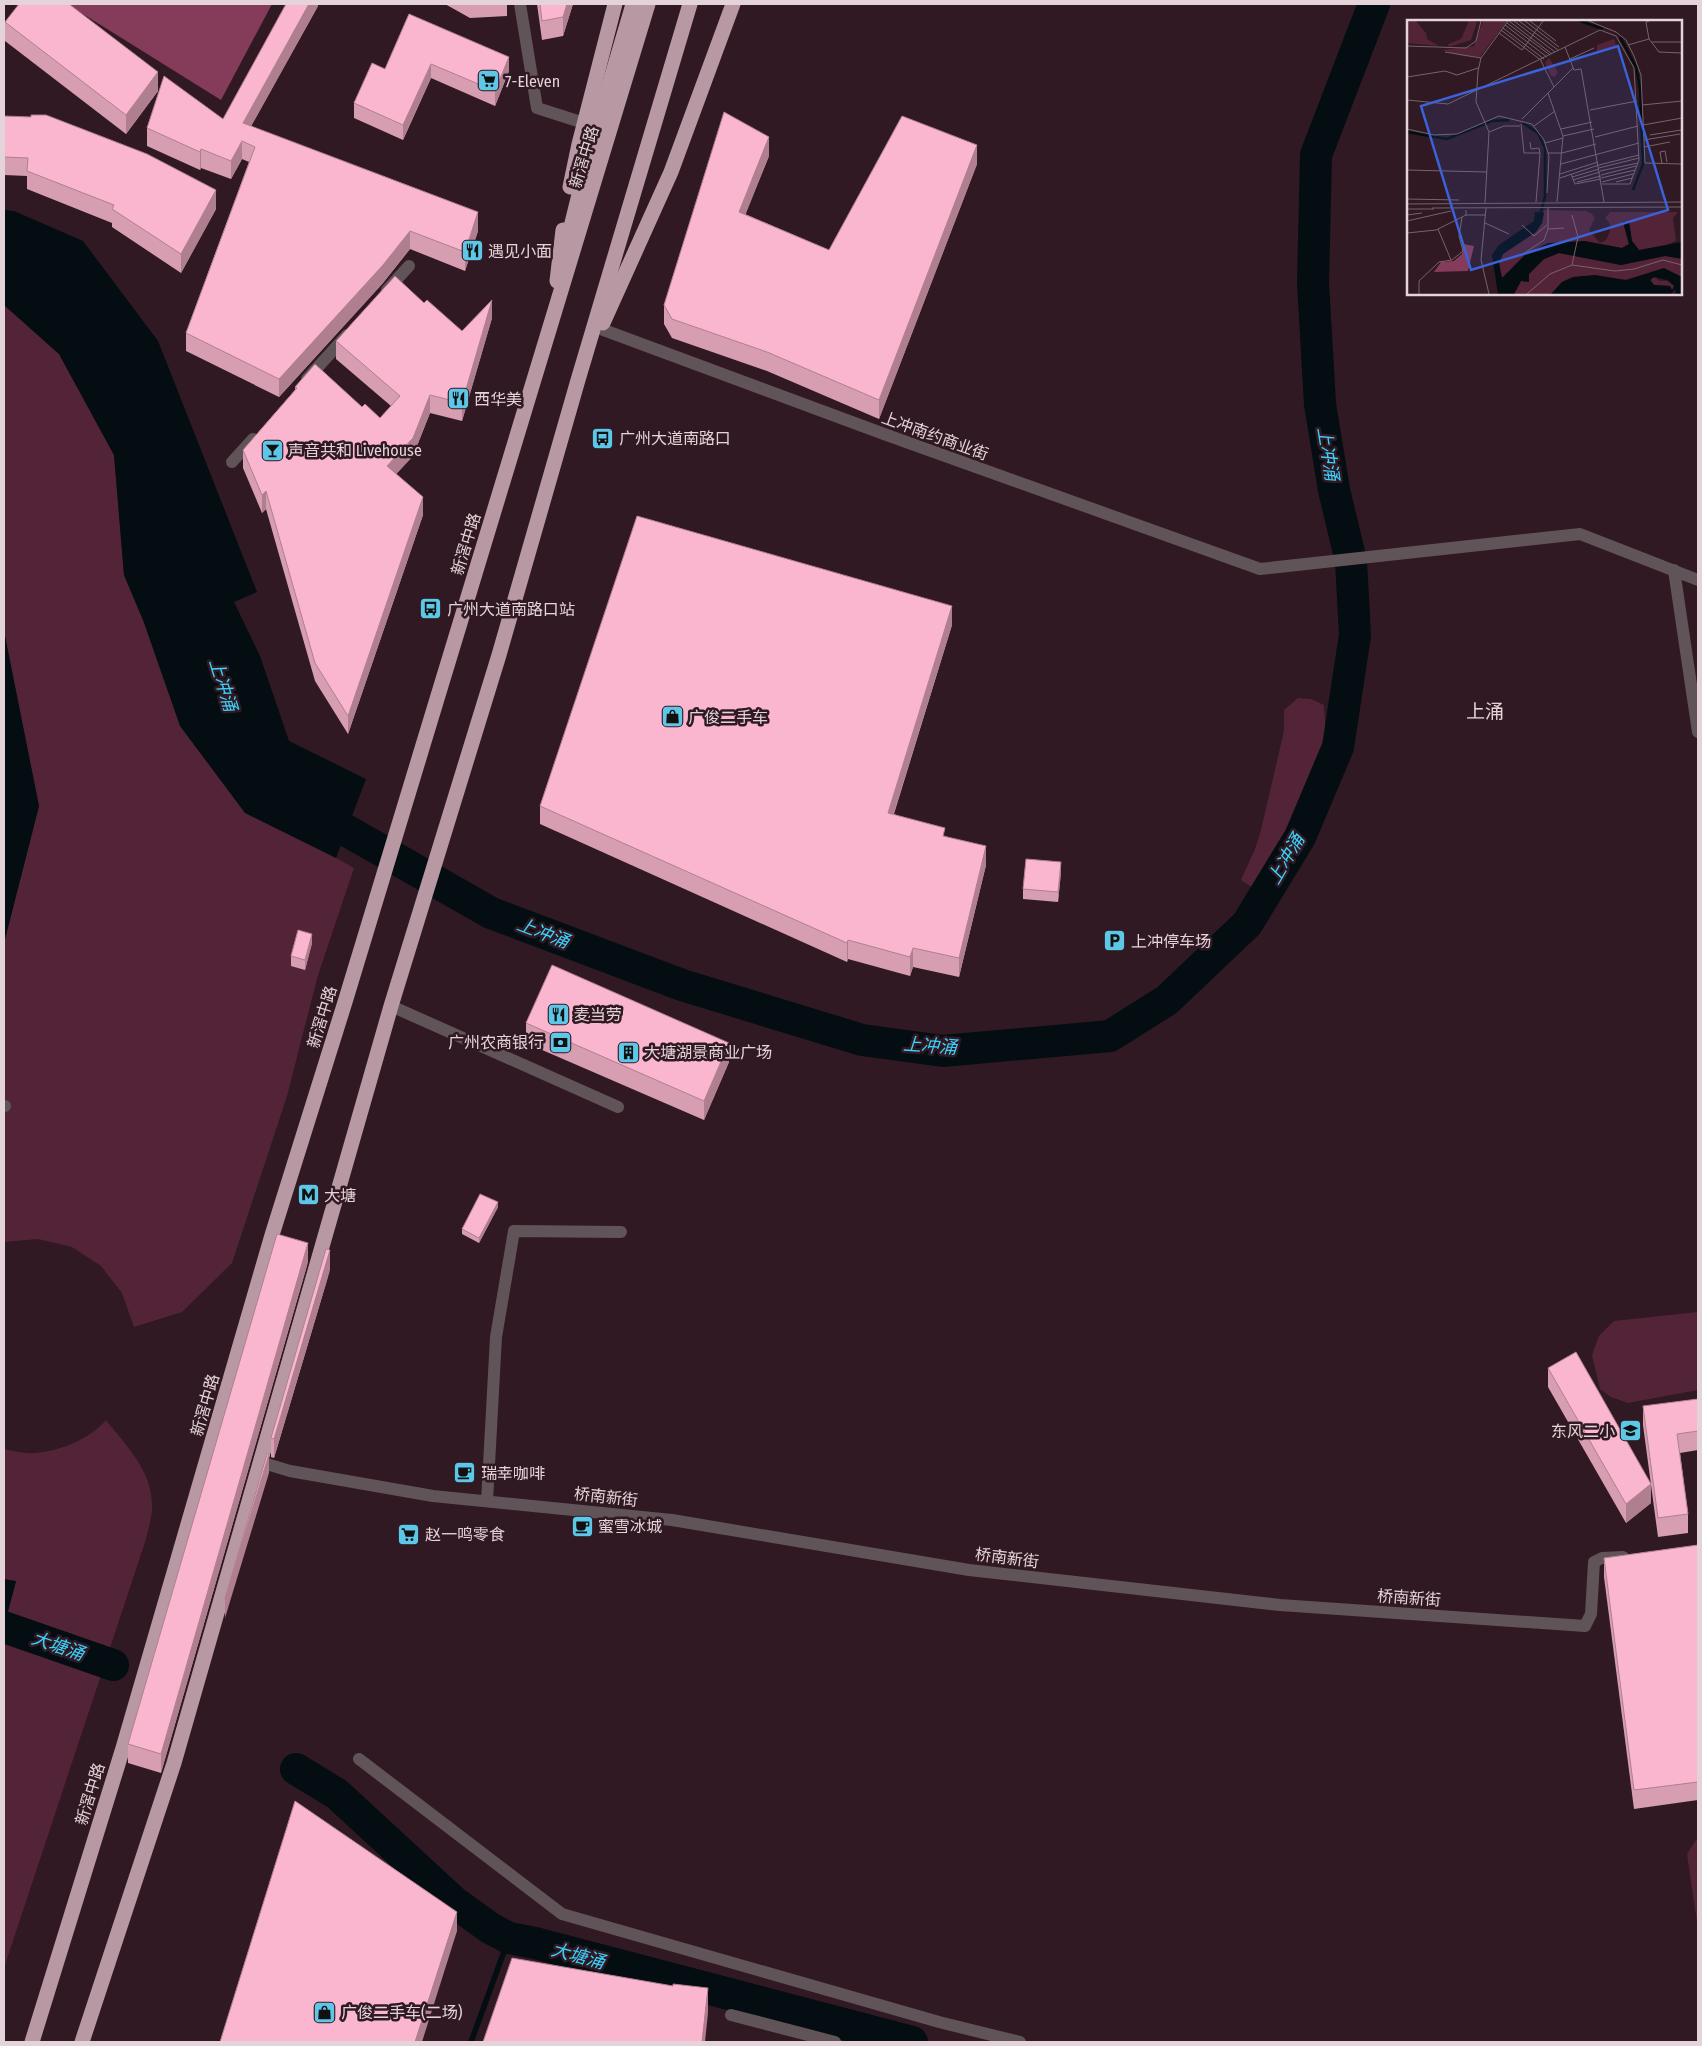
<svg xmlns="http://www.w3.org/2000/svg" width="1702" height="2046" font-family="'Fira Sans Condensed','Noto Sans SC',sans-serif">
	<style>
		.green { fill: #532437 }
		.forest { fill: #853c5a }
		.water { fill: #030d12 }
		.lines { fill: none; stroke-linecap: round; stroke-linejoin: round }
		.stream { stroke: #030d12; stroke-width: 5.5 }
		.river { stroke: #030d12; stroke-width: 32 }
		.minor { stroke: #605458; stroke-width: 12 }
		.highway { stroke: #b899a3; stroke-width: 15 }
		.wall { fill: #d79db1 }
		.shaded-wall { fill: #af7f90 }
		.building { fill: #fab6ce; stroke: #af7f90 }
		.labels { text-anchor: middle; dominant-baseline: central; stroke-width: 5; stroke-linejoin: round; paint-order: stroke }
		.poi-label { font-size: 16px; fill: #e4d3d8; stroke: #301922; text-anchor: start }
		.street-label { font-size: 16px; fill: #e4d3d8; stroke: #301922 }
		.water-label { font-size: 18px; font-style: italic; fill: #39d3fd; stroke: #301922 }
		.quarter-label { font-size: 19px; fill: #e4d3d8; stroke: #301922 }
		.inset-river { fill: none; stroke: #030d12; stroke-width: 2.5 }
		.inset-road { fill: none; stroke: #78636b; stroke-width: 1 }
		.view { fill: #3b62d8; fill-opacity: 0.15; stroke: #3b62d8; stroke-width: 2.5 }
		.inset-edge { fill: none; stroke: #e4d3d8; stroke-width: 2.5 }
	</style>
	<rect width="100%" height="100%" fill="#301922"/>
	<!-- green -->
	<g class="green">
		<path d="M4 305 59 354 114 455 124 575 143 620 318 848 354 868 318 975 287 1096 232 1263 182 1312 134 1327 122 1293 101 1266 72 1247 38 1239 4 1242V943L39 806 4 631Z"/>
		<path d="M1298 698 1311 699 1324 705 1326 742 1285 845 1258 891 1241 880 1255 849 1261 830 1284 731V710Z"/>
		<path d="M1698 1312V1390L1628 1403 1611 1397 1600 1389 1592 1355 1599 1336 1614 1321Z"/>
		<path d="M106 1420C127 1447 153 1471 152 1508 152 1518 148 1529 146 1539L4 1968V1626L16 1582 4 1579V1449C14 1451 25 1454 35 1453 60 1451 90 1439 106 1420Z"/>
		<path d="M1698 1837V1929L1687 1854Z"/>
	</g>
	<!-- forest -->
	<path class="forest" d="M67 4H272L221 100Z"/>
	<!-- water -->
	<g class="water">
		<path d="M4 210 14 211 83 241 158 341 257 592 234 602 260 656 289 741 366 779 336 858 245 813 180 726 143 620 124 575 114 455 59 354 4 305Z"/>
		<path d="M4 631 39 806 4 943Z"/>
		<path d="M4 1579 16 1581 4 1626Z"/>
	</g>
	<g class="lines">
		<!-- stream -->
		<path class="stream" d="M471 2042 509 1938"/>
		<!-- river -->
		<g class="river">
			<path d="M309 807 314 812 491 913 682 985 862 1040 943 1051 1110 1036 1167 1000 1247 924 1300 837 1338 747 1355 635 1351 561 1334 490 1320 404 1313 283 1316 155 1374 4"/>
			<path d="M4 1627 113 1665"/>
			<path d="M296 1769 337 1794 454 1902 490 1928 509 1938 535 1943 912 2042"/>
		</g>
		<!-- minor -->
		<g class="minor">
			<path d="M520 4 537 108 584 123"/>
			<path d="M387 290 409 266"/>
			<path d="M601 329 884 434 1260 569 1580 534 1698 580"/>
			<path d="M307 379 347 335"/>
			<path d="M232 462 253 439"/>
			<path d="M1674 570 1698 732"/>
			<path d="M391 1006 618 1107"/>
			<path d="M4 1106H5"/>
			<path d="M260 1462 290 1471 433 1496 672 1520 969 1570 1280 1605 1585 1626 1591 1614 1594 1562 1602 1558 1623 1557"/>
			<path d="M487 1501 496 1337 514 1231 621 1232"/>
			<path d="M359 1759 562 1914 939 2022 1020 2042"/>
			<path d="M731 2015 835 2042"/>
		</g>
		<!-- highway -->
		<g class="highway">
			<path d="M570 187 579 144 615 4"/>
			<path d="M567 243 590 150 633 4"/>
			<path d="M557 281 563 230"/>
			<path d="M603 323 671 172 733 4"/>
			<path d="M32 2042 123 1748 272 1235 345 1002 648 4"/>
			<path d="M82 2042 174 1763 391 1006 499 655 578 380 690 4"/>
		</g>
	</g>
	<!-- wall -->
	<g class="wall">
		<path d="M318 4V6L251 126 478 231 465 271 410 249 383 283 279 397 186 351V333L249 162 242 159 231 179 201 168 200 170 147 146V128L223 119Z"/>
		<path d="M445 4H507V16L470 18Z"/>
		<path d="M537 4H573L563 36 542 40Z"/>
		<path d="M409 14 509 71 495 106 431 78 403 140 354 118V103L385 69Z"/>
		<path d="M5 22 158 91 126 134 5 41Z"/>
		<path d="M4 116 216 209 181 273 112 227V223L27 189V176L4 175Z"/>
		<path d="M769 156 745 214 829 250 977 164 879 419 767 371 672 338 664 324V305Z"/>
		<path d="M424 303 462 331 492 318 462 421 430 413 413 456 396 474 423 515 348 734 315 681 266 509 262 513 243 468V450L295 390V387L362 407 380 418 391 406 336 359V341Z"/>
		<path d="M952 625 894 814 945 836 986 865 959 977 913 967 910 976 848 959 847 962 540 824V806Z"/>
		<path d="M1061 872 1058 902 1023 899V889Z"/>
		<path d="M312 943 305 970 291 966V956Z"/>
		<path d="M526 1023 729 1062 704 1120 526 1043Z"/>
		<path d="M498 1207 479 1243 462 1234V1229Z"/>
		<path d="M308 1262 161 1773 128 1763V1744Z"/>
		<path d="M330 1270 274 1458 271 1457V1438Z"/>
		<path d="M1548 1368 1651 1503 1626 1523 1548 1387Z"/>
		<path d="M1698 1399V1450L1680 1453 1688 1514V1533L1658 1537 1643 1425V1406Z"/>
		<path d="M1698 1545V1800L1634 1809 1604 1577V1558Z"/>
	</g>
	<!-- shaded-wall -->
	<g class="shaded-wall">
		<path d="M309 4H318V6L243 141V123Z"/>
		<path d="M567 4H573L563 36V17Z"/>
		<path d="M509 57V71L495 106V91Z"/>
		<path d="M431 64V78L403 140V125Z"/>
		<path d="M158 72V91L126 134V115Z"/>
		<path d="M769 137V156L739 231V212Z"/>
		<path d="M242 141V159L231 179V161Z"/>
		<path d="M977 145V164L879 419V400Z"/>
		<path d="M201 149V168L200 170V152Z"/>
		<path d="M216 190V209L181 273V254Z"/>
		<path d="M478 212V231L465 271V252Z"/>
		<path d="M410 231V249L383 283 279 397V379Z"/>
		<path d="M492 300V318L462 421V403Z"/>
		<path d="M430 395V413L413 456 387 484V466Z"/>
		<path d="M266 491V509L262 513V495Z"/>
		<path d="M423 497V515L348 734V716Z"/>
		<path d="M952 606V625L888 832V813Z"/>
		<path d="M986 846V865L959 977V958Z"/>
		<path d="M1061 862V872L1058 902V892Z"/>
		<path d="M312 934V943L305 970V960Z"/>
		<path d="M848 940V959L847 962V943Z"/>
		<path d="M913 948V967L910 976V957Z"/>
		<path d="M729 1043V1062L704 1120V1101Z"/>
		<path d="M498 1202V1207L479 1243V1238Z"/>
		<path d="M308 1243V1262L161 1773V1754Z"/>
		<path d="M330 1250V1270L274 1458V1439Z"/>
		<path d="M269 1454V1473L225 1618V1599Z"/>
		<path d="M1651 1484V1503L1626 1523V1504Z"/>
		<path d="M457 1912V1931L422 2042H415Z"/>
		<path d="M708 1988V2013L705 2042H702Z"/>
	</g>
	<!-- building -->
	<g class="building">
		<path d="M19 4H69L158 72 126 115 5 22Z"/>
		<path d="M286 4H309L243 123 478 212 465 252 410 231 383 265 279 379 186 333 255 147 242 141 231 161 201 149 200 152 147 128 164 76 223 119Z"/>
		<path d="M540 4H567L563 17 542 21Z"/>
		<path d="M409 14 509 57 495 91 431 64 403 125 354 103 372 63 385 69Z"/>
		<path d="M724 112 769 137 739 212 829 250 902 116 977 145 879 400 767 352 672 319 664 305Z"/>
		<path d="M31 115H46L147 154 216 190 181 254 112 209 114 205 27 171 28 158 4 157V116L31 117Z"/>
		<path d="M395 276 424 303 427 300 462 331 492 300 462 403 430 395 413 438 387 466 423 497 348 716 315 663 266 491 262 495 243 450 297 388 295 387 315 364 362 407 365 404 380 418 400 396 336 341Z"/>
		<path d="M637 516 952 606 888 813 945 828 943 836 986 846 959 958 913 948 910 957 848 940 847 943 540 806Z"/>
		<path d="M1026 859 1061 862 1058 892 1023 889Z"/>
		<path d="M298 930 312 934 305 960 291 956Z"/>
		<path d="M552 965 729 1043 704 1101 526 1023Z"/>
		<path d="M480 1194 498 1202 479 1238 462 1229Z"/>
		<path d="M277 1234 308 1243 161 1754 128 1744Z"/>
		<path d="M326 1249 330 1250 274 1439 271 1438Z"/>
		<path d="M1576 1352 1651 1484 1626 1504 1548 1368Z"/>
		<path d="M1698 1399V1431L1677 1434 1688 1514 1658 1518 1643 1406Z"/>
		<path d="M267 1454H269L225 1599Z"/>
		<path d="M1698 1545V1782L1634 1790 1604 1558Z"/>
		<path d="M295 1801 457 1912 415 2042H220Z"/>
		<path d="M512 1958 673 1986V1984L708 1988 702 2042H483Z"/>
	</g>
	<!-- icons -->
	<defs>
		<symbol id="supermarket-square" viewBox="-11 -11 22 22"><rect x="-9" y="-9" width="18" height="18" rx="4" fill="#5dc7e8" stroke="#301922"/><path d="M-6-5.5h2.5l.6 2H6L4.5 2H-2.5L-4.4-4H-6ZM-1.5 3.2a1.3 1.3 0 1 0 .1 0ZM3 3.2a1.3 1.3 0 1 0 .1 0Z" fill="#111"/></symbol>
		<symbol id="restaurant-square" viewBox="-11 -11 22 22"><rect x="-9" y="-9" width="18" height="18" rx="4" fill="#5dc7e8" stroke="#301922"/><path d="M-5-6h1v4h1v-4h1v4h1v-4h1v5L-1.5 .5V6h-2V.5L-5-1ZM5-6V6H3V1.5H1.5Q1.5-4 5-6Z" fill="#111"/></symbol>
		<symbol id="bus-square" viewBox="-11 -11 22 22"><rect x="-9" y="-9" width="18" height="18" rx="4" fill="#5dc7e8" stroke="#301922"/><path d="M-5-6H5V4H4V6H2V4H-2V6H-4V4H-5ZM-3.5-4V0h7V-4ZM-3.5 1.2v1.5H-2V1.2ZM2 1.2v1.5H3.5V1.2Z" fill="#111"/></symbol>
		<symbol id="bar-square" viewBox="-11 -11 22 22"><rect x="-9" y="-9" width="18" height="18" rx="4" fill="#5dc7e8" stroke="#301922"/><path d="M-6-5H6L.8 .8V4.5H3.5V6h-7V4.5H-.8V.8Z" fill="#111"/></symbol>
		<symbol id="shop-square" viewBox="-11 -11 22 22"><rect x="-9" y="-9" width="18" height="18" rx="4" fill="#5dc7e8" stroke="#301922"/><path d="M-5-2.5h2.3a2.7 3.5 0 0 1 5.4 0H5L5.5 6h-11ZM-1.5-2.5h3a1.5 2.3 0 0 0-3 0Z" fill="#111"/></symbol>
		<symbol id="parking-square" viewBox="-11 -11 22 22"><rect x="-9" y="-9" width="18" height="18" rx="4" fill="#5dc7e8" stroke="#301922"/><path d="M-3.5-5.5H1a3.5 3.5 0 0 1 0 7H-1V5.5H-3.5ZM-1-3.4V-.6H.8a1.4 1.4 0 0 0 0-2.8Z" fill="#111"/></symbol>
		<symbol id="bank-square" viewBox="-11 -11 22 22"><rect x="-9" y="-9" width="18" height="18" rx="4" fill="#5dc7e8" stroke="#301922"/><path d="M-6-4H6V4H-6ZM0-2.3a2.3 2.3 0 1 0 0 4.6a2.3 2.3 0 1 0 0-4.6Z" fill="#111"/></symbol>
		<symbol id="building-square" viewBox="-11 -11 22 22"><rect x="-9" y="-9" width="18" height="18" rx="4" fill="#5dc7e8" stroke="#301922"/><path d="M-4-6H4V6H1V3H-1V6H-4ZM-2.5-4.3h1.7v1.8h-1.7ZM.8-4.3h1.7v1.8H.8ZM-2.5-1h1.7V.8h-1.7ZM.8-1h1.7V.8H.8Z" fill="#111"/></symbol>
		<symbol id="metro-square" viewBox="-11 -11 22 22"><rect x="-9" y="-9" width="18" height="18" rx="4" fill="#5dc7e8" stroke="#301922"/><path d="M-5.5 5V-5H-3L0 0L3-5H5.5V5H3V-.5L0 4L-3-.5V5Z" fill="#111"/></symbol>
		<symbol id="school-square" viewBox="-11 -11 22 22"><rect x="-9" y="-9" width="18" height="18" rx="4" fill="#5dc7e8" stroke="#301922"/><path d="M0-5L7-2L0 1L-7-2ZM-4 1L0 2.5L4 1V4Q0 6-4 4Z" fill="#111"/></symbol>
		<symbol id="cafe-square" viewBox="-11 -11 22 22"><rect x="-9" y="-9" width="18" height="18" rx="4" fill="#5dc7e8" stroke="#301922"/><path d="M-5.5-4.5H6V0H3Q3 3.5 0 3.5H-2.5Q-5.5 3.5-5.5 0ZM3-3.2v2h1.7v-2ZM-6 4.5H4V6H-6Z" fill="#111"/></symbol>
	</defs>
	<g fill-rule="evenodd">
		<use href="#supermarket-square" x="476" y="68" width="25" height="25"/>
		<use href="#restaurant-square" x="460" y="238" width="25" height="25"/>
		<use href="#restaurant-square" x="446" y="386" width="25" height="25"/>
		<use href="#bus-square" x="590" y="426" width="25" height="25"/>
		<use href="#bar-square" x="260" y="438" width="25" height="25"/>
		<use href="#bus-square" x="418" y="596" width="25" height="25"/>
		<use href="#shop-square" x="660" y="704" width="25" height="25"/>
		<use href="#parking-square" x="1102" y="928" width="25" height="25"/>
		<use href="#restaurant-square" x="546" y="1002" width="25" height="25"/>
		<use href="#bank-square" x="548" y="1030" width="25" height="25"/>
		<use href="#building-square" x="616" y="1040" width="25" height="25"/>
		<use href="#metro-square" x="296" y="1182" width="25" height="25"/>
		<use href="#school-square" x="1618" y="1418" width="25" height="25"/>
		<use href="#cafe-square" x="452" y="1460" width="25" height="25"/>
		<use href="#cafe-square" x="570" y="1514" width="25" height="25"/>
		<use href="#supermarket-square" x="396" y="1522" width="25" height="25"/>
		<use href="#shop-square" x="312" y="2000" width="25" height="25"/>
	</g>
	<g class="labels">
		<!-- poi labels -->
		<g class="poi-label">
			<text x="505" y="81">7-Eleven</text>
			<text x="488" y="251">遇见小面</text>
			<text x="474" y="399">西华美</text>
			<text x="619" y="438">广州大道南路口</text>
			<text x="288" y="450">声音共和 Livehouse</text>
			<text x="447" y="609">广州大道南路口站</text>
			<text x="688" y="717">广俊二手车</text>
			<text x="1131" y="941">上冲停车场</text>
			<text x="574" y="1014">麦当劳</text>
			<text x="544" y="1042" text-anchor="end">广州农商银行</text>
			<text x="644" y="1052">大塘湖景商业广场</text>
			<text x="324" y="1195">大塘</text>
			<text x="1615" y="1431" text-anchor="end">东风二小</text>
			<text x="481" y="1473">瑞幸咖啡</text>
			<text x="598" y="1526">蜜雪冰城</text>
			<text x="425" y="1534">赵一鸣零食</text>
			<text x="341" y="2012">广俊二手车(二场)</text>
		</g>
		<!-- street labels -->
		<g class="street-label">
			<text transform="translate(584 157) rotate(-73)">新滘中路</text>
			<text transform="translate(935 436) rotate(20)">上冲南约商业街</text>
			<text transform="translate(466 544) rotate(-73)">新滘中路</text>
			<text transform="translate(322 1017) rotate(-73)">新滘中路</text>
			<text transform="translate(205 1405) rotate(-74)">新滘中路</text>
			<text transform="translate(606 1497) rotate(6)">桥南新街</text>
			<text transform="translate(1007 1558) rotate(7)">桥南新街</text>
			<text transform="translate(1409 1598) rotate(4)">桥南新街</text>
			<text transform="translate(90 1794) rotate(-73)">新滘中路</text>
		</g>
		<!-- water labels -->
		<g class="water-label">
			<text transform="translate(1328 454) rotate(81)">上冲涌</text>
			<text transform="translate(223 685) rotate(73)">上冲涌</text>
			<text transform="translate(1286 859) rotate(-60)">上冲涌</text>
			<text transform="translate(543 933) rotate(21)">上冲涌</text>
			<text transform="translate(930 1046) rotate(4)">上冲涌</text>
			<text transform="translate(58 1646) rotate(19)">大塘涌</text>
			<text transform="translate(578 1956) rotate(15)">大塘涌</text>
		</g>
		<!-- quarter labels -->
		<g class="quarter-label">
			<text x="1485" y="711">上涌</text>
		</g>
	</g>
	<!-- overview -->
	<g transform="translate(1407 20)">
		<rect width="275" height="275" fill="#301922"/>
		<path d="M0 1H9L19 13 20 19 32 26 0 23ZM62 1 70 2 64 20 42 27 41 24 54 19ZM76 1H100L73 37 55 36 35 30 67 26ZM207 19 209 25 190 32V25ZM142 38 151 52 148 57 144 56 138 43ZM137 190 179 191 185 194 188 198 182 210 193 223 199 220 203 211V204L198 198 203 192H271L266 198 269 221 247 230H232L225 221 222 202H216L222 224 215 228 177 221 119 234 95 258 92 243 96 234 129 211 135 203ZM152 233 214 245 258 236 272 237 275 239V257L257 249 219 260 176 256 155 262 144 274H107L114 261 137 239ZM247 257 253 261 269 260 272 265 265 270 263 266 247 265 243 260Z" fill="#532437"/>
		<path d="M56 224 67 226 61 251 27 252 34 242 47 241 55 234Z" fill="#853c5a"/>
		<path d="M128 192 137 193 135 203 129 212 96 234 92 243 95 258 119 234 141 223 177 221 215 228 222 224 216 202H222L225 221 232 230 275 222V239L258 236 214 245 152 233 137 239 122 254V262L114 261 107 274H91L85 235 92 225 127 201ZM257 248 275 257V274H269L268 269 264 274H144L155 262 166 257 188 255 219 260ZM247 257 260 260 267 266 265 270 263 266 247 265 243 260Z" fill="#030d12" fill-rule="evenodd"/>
		<path class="inset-river" d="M173 1 196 9M213 17 229 47 233 68 236 144 226 170M116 103 131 113 138 128V176L133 196M0 112 40 119 85 101 102 100"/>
		<path class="inset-road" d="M102 1 145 34M107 1 148 32M112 1 151 30M118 1 152 27M123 1 149 21M182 1 209 12 219 20 227 36 234 55 238 143 274 144M242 1 239 2 242 19 252 32 275 33M100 3 143 35M98 5 140 37M96 8 137 39M94 10 135 41M92 13 115 30 136 1M245 22H275M221 25 242 19M0 26 59 28 69 21 74 1M158 27 167 50 174 49 197 182M38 32 74 38M163 39 187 28M134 41 147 67M0 57 38 51 50 55 71 48M141 73 156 116 150 182M0 80 41 84 193 10 209 16 227 48 232 140 223 164H195M235 85 275 81M183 90 230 81M115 99 166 48M114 104 117 133H133M236 105 275 98M127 106 148 91M0 109 27 115 50 114 92 96 125 104 137 120 142 136 140 173M154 109 185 102M82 112 97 106H113M243 115 274 110M156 116 187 109M188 117 231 106M237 120 273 114M123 122 124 129 132 128 133 134 129 182M138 123 156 118M237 127 263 122M141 133H155L189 124M154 144 232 123M255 144 253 132 258 131 260 142M192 145 232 135M192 148 232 138M0 150 80 152M193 151 231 143M153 154 191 142M164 154 168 164 194 159M194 155 229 146M165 157 192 149M153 158 192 145M194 158 228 150M166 160 193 152M170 162 194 156M195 162 226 154M209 162 225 158M0 179 52 180M275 182V104M78 183 82 112 69 82 71 51 74 38 101 1M0 184 275 182M25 188 275 187M79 188 74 240 82 274M141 188V209L157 208M0 189H27M0 195 15 193M59 195H79M165 195 171 217 165 245M0 201 44 191M78 203 102 214M115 205 127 216 140 205M31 209 44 240M0 213 29 210 59 195V190M113 236 137 220 141 209M12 274V261L32 242 45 240 56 231 52 216 55 197M120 274 143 254 165 245 208 251 227 249 256 240 275 245"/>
		<path class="view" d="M211 26 261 190 64 250 14 86Z"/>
		<rect width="275" height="275" class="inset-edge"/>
	</g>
	<!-- border -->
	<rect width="1702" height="2046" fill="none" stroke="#e4d3d8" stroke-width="10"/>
</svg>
